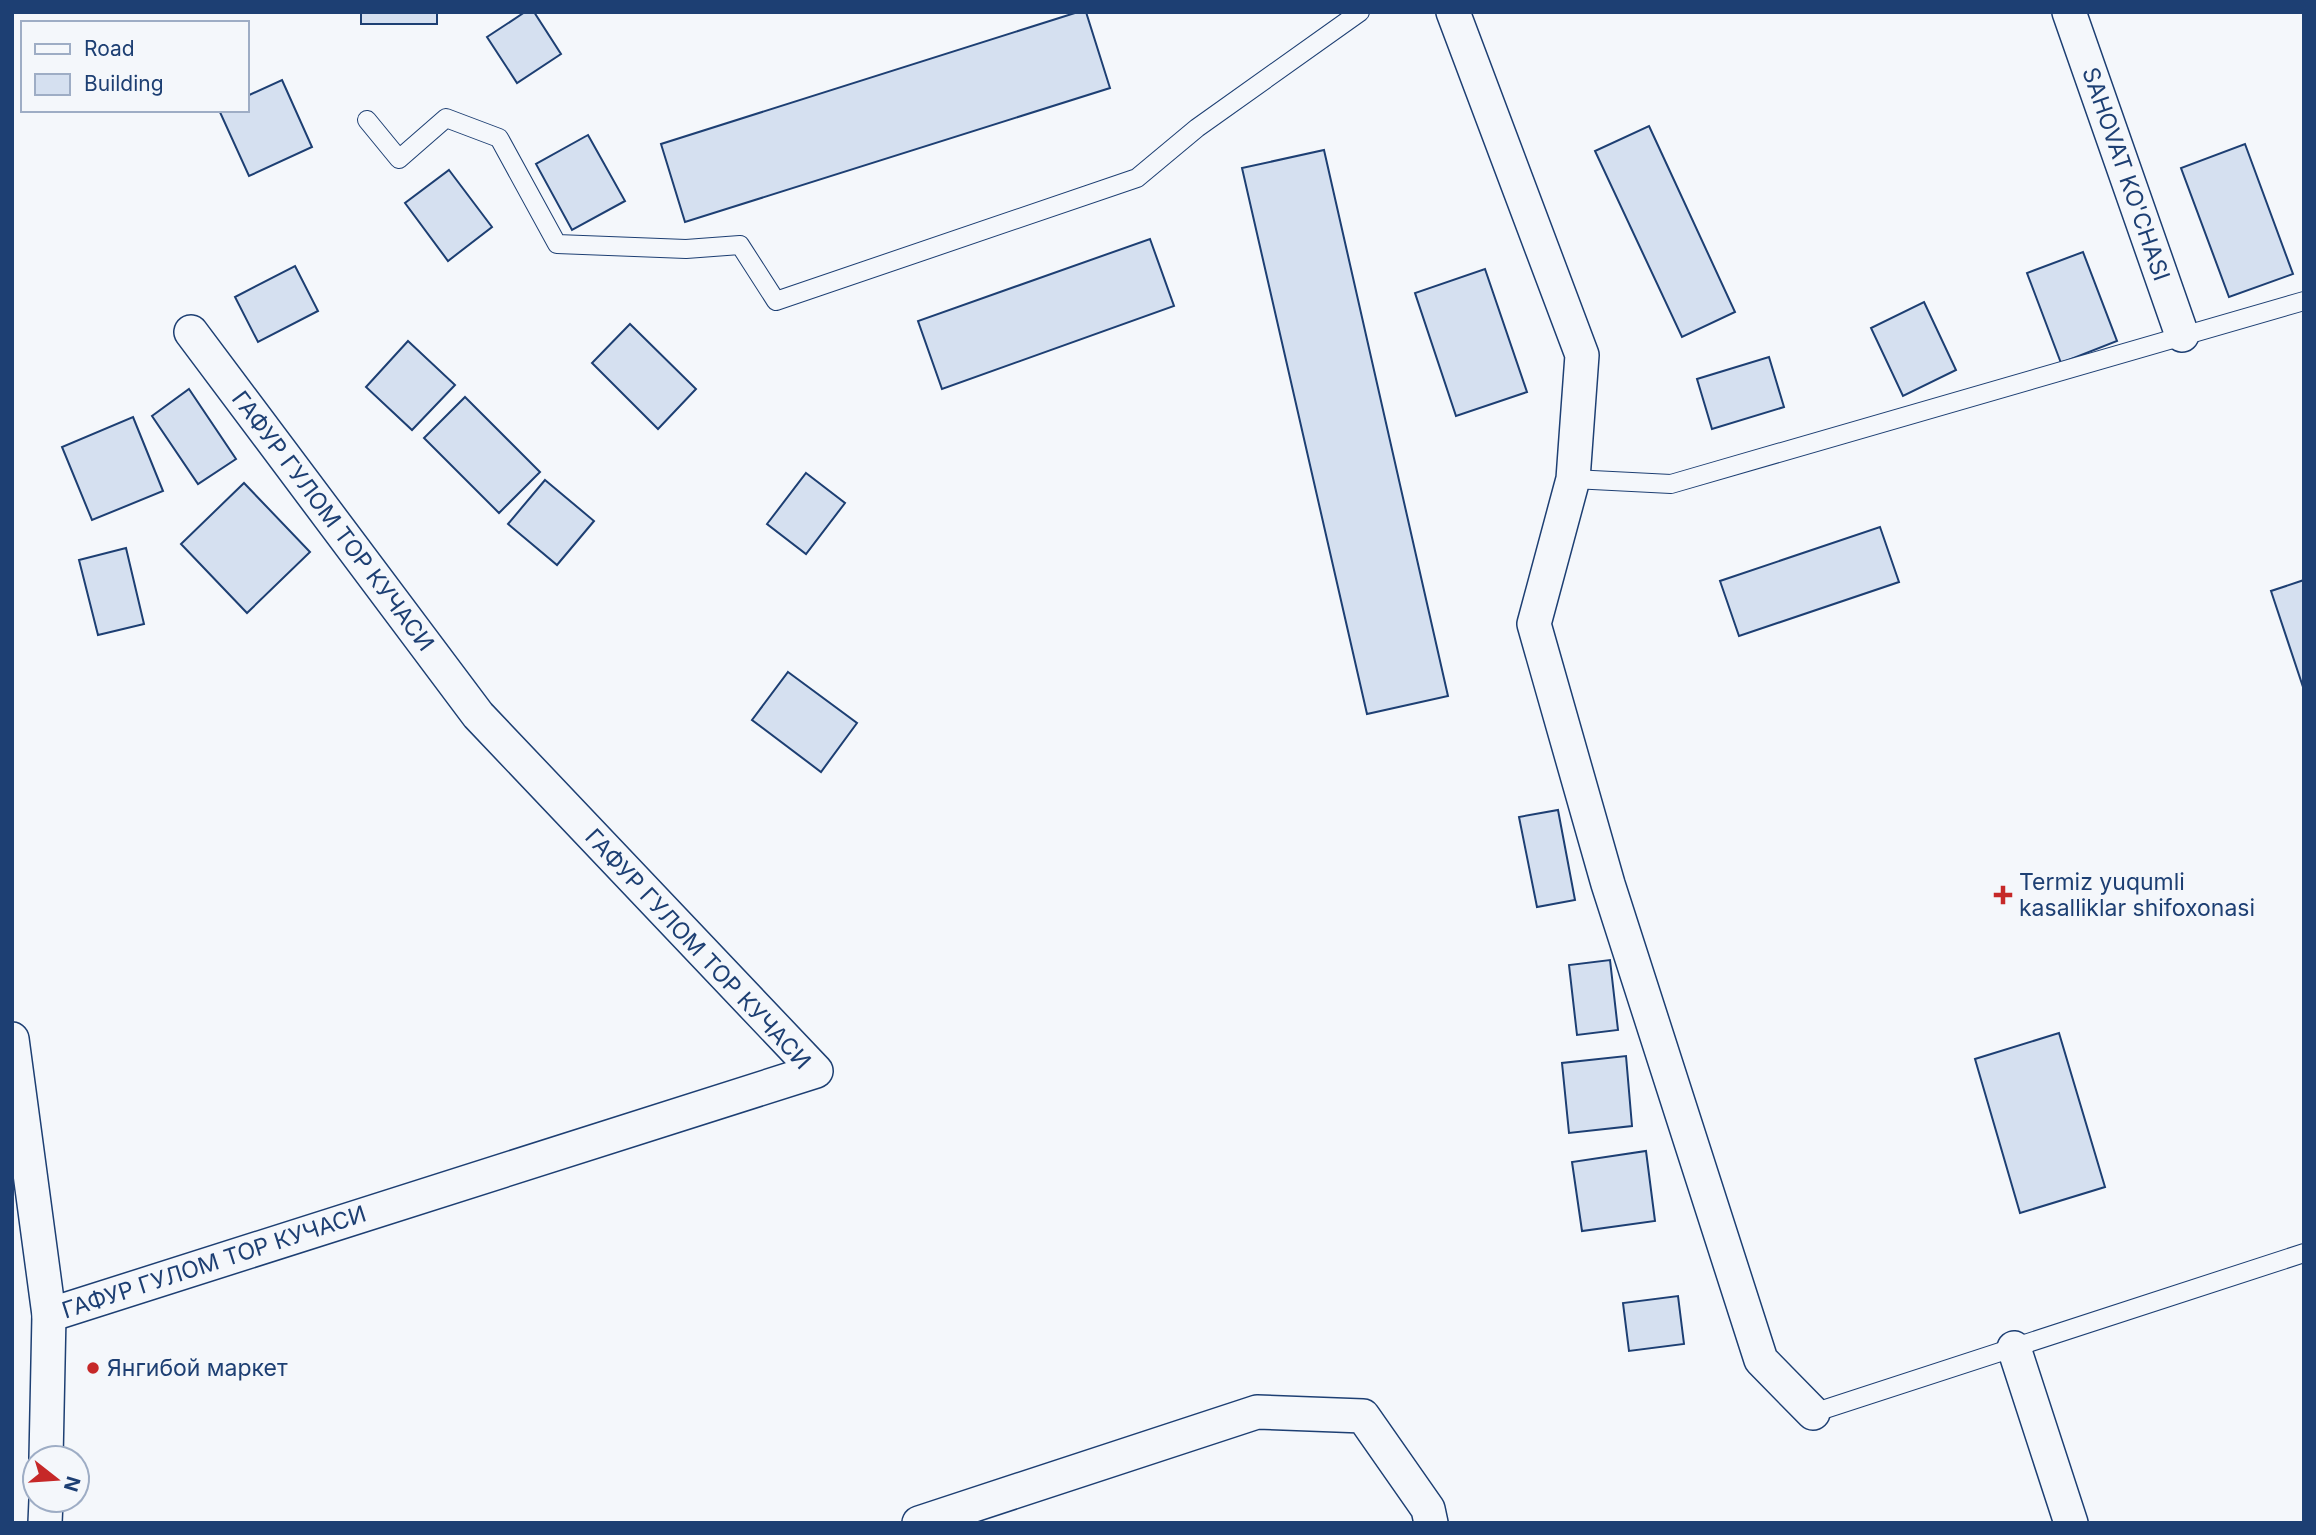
<svg xmlns="http://www.w3.org/2000/svg" width="2316" height="1535" font-family="Inter,sans-serif">
	<style>
		.building { fill: #d5e0f0; stroke: #1d3f73; stroke-width: 2 }
		.lines { fill: none; stroke-linecap: round; stroke-linejoin: round }
		.service-casing { stroke: #1d3f73; stroke-width: 20 }
		.minor-casing { stroke: #1d3f73; stroke-width: 36 }
		.service { stroke: #f4f7fb; stroke-width: 18 }
		.minor { stroke: #f4f7fb; stroke-width: 33 }
		.poi-dot { fill: #c62828; stroke: #f4f7fb; stroke-width: 2.5 }
		.labels { text-anchor: middle; dominant-baseline: central; stroke-width: 5; stroke-linejoin: round; paint-order: stroke }
		.street-label { font-size: 23px; fill: #1d3f73; stroke: #f4f7fb }
		.poi-label { font-size: 23px; fill: #1d3f73; stroke: #f4f7fb; text-anchor: start }
	</style>
	<rect width="100%" height="100%" fill="#f4f7fb"/>
	<!-- building -->
	<g class="building">
		<rect x="361" y="12" width="76" height="12"/>
		<path d="M525 12H534L561 54 517 83 487 37Z"/>
		<path d="M1078 12H1086L1110 88 685 222 661 144Z"/>
		<path d="M282 80 312 147 249 176 219 110H247V96Z"/>
		<path d="M1649 126 1735 312 1682 337 1595 151Z"/>
		<path d="M588 135 625 201 572 230 536 164Z"/>
		<path d="M2245 144 2293 274 2229 297 2181 168Z"/>
		<path d="M1324 150 1448 696 1367 714 1242 168Z"/>
		<path d="M449 170 492 227 448 261 405 203Z"/>
		<path d="M1150 239 1174 306 942 389 918 321Z"/>
		<path d="M2083 252 2117 341 2061 363 2027 273Z"/>
		<path d="M295 266 318 311 258 342 235 297Z"/>
		<path d="M1485 269 1527 392 1456 416 1415 293Z"/>
		<path d="M1924 302 1956 370 1903 396 1871 328Z"/>
		<path d="M630 324 696 389 658 429 592 363Z"/>
		<path d="M408 341 455 385 412 430 366 387Z"/>
		<path d="M1769 357 1784 407 1712 429 1697 379Z"/>
		<path d="M189 389 236 459 198 484 152 416Z"/>
		<path d="M465 397 540 472 499 513 424 438Z"/>
		<path d="M133 417 163 491 92 520 62 447Z"/>
		<path d="M806 473 845 503 806 554 767 524Z"/>
		<path d="M545 480 594 521 557 565 508 524Z"/>
		<path d="M244 483 310 552 247 613 181 544Z"/>
		<path d="M1880 527 1899 582 1739 636 1720 581Z"/>
		<path d="M126 548 144 624 98 635 79 560Z"/>
		<path d="M2304 580V690L2271 591Z"/>
		<path d="M788 672 857 723 821 772 752 720Z"/>
		<path d="M1558 810 1575 900 1537 907 1519 817Z"/>
		<path d="M1610 960 1618 1030 1577 1035 1569 965Z"/>
		<path d="M2059 1033 2105 1187 2020 1213 1975 1059Z"/>
		<path d="M1626 1056 1632 1126 1569 1133 1562 1063Z"/>
		<path d="M1646 1151 1655 1221 1582 1231 1572 1162Z"/>
		<path d="M1678 1296 1684 1344 1629 1351 1623 1303Z"/>
	</g>
	<g class="lines">
		<defs>
			<g id="service">
				<path d="M367 120 399 159 446 118 499 138 557 244 686 249 740 245 776 301 1137 178 1197 128 1360 12"/>
				<path d="M1573 479 1671 484 2304 301"/>
				<path d="M1813 1413 2304 1253"/>
			</g>
			<g id="minor">
				<path d="M1453 12 1582 355 1573 479 1534 624 1608 884 1761 1360 1813 1413"/>
				<path d="M2069 12 2182 335"/>
				<path d="M12 1039 49 1315 46 1458"/>
				<path d="M49 1315 816 1071 478 715 191 332"/>
				<path d="M2014 1348 2071 1523"/>
				<path d="M45 1523 46 1500"/>
				<path d="M919 1523 1257 1412 1363 1416 1428 1509 1431 1523"/>
			</g>
		</defs>
		<!-- service casing -->
		<use href="#service" class="service-casing"/>
		<!-- minor casing -->
		<use href="#minor" class="minor-casing"/>
		<!-- service -->
		<use href="#service" class="service"/>
		<!-- minor -->
		<use href="#minor" class="minor"/>
	</g>
	<!-- markers -->
	<g class="poi-dot">
		<path d="M1999.5 884.5h7v7h7v7h-7v7h-7v-7h-7v-7h7z"/>
		<circle cx="93" cy="1368" r="7"/>
	</g>
	<g class="labels">
		<!-- street labels -->
		<g class="street-label">
			<text transform="translate(2126 174) rotate(71)">SAHOVAT KO'CHASI</text>
			<text transform="translate(333 521) rotate(53)">ГАФУР ГУЛОМ ТОР КУЧАСИ</text>
			<text transform="translate(698 949) rotate(47)">ГАФУР ГУЛОМ ТОР КУЧАСИ</text>
			<text transform="translate(214 1262) rotate(-18)">ГАФУР ГУЛОМ ТОР КУЧАСИ</text>
		</g>
		<!-- poi labels -->
		<g class="poi-label">
			<text x="2019" y="882">Termiz yuqumli<tspan x="2019" dy="26">kasalliklar shifoxonasi</tspan></text>
			<text x="107" y="1368">Янгибой маркет</text>
		</g>
	</g>
	<!-- border -->
	<rect width="2316" height="1535" fill="none" stroke="#1d3f73" stroke-width="28"/>
	<!-- legend -->
	<rect x="21" y="21" width="228" height="91" fill="#f4f7fb" stroke="#9eadc5" stroke-width="2"/>
	<rect x="35" y="44" width="35" height="10" fill="#f4f7fb" stroke="#9eadc5" stroke-width="2"/>
	<text x="84" y="56" font-size="21" fill="#1d3f73">Road</text>
	<rect x="35" y="74" width="35" height="21" fill="#d5e0f0" stroke="#9eadc5" stroke-width="2"/>
	<text x="84" y="91" font-size="21" fill="#1d3f73">Building</text>
	<!-- north arrow -->
	<g transform="translate(56 1479) rotate(107)"><circle r="33" fill="#f4f7fb" stroke="#9eadc5" stroke-width="2"/>
	<path d="M0-5L12 26L0 18L-12 26Z" fill="#c62828"/>
	<text y="-10" font-size="19" font-weight="bold" text-anchor="middle" fill="#1d3f73">N</text>
	</g>
</svg>
